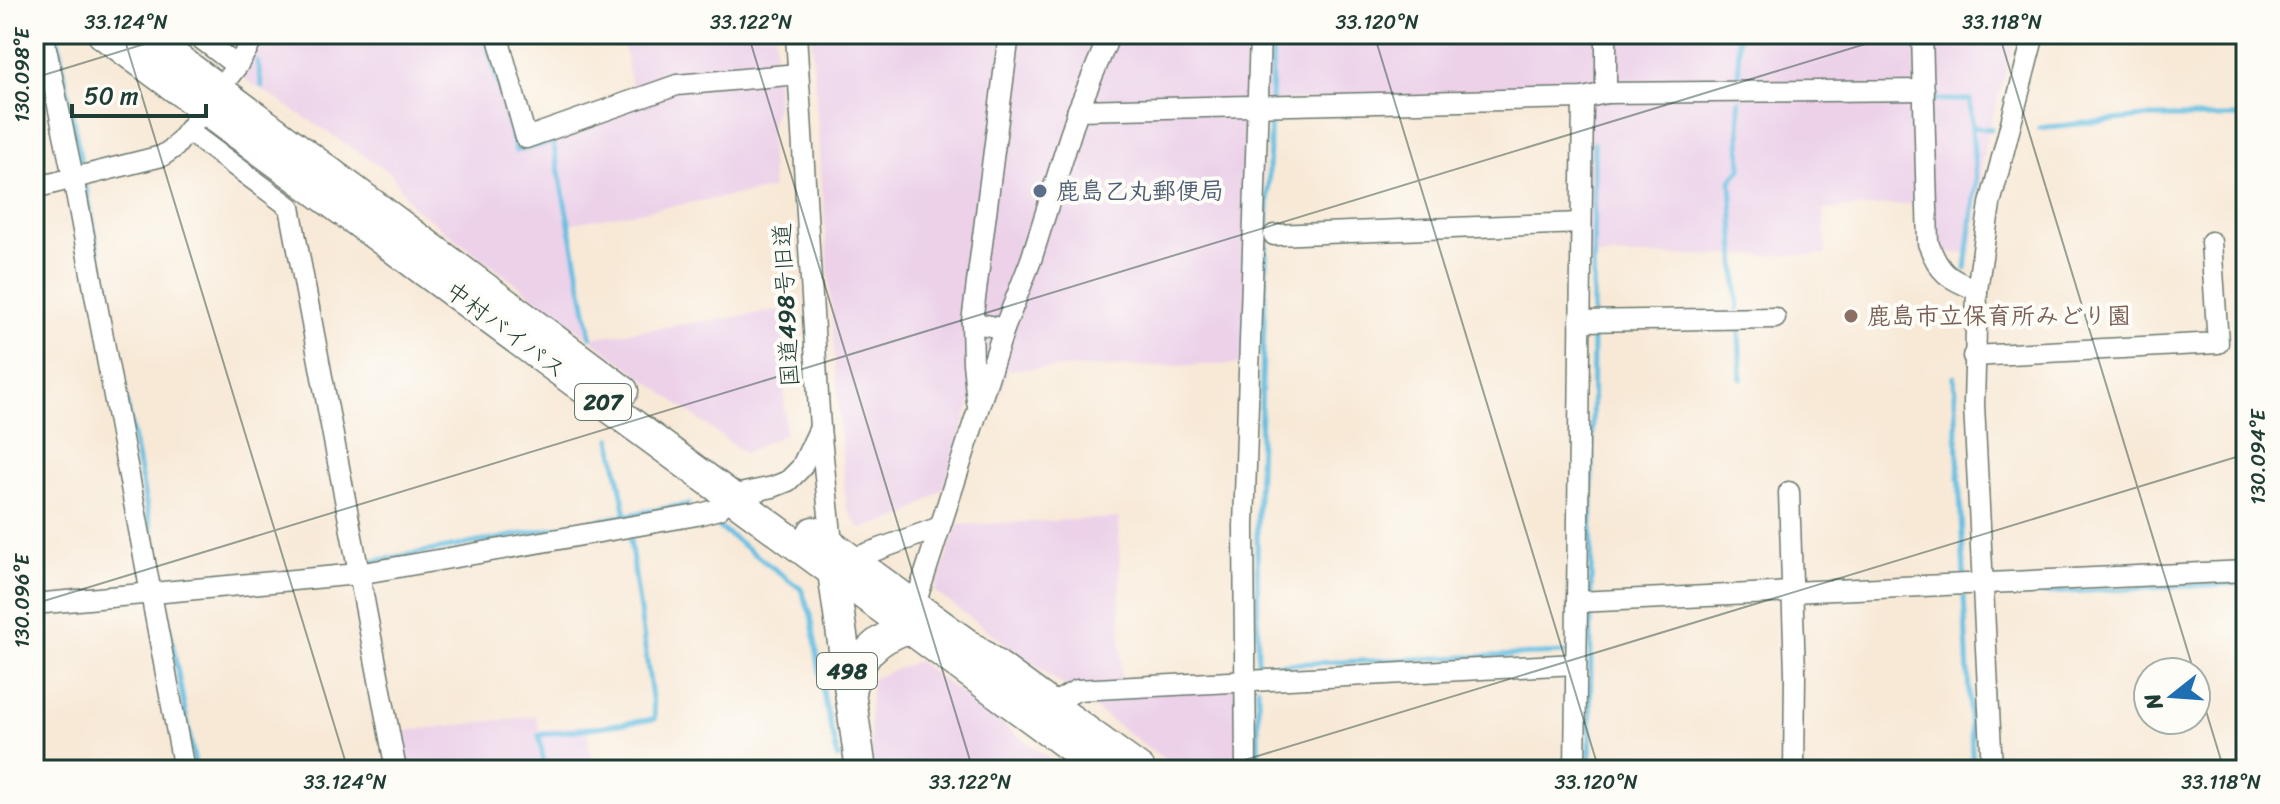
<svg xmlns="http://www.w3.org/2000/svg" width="2280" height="804" font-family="Sriracha,'Klee One',sans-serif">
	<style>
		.built { fill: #ecd1e9 }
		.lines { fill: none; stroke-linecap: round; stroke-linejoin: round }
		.stream { stroke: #64bee1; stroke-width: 5 }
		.minor-casing { stroke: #6b796d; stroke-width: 23 }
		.highway-casing { stroke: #6b796d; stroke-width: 33 }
		.minor { stroke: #fff; stroke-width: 20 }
		.highway { stroke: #fff; stroke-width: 30 }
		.ticks { fill: none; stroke: #1f3d34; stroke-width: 2; stroke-opacity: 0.45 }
		.service-dot { fill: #5c6f8a; stroke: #fdfcf7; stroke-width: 3 }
		.education-dot { fill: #8d6e63; stroke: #fdfcf7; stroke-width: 3 }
		.labels { text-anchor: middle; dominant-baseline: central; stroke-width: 8; stroke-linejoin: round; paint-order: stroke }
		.shield { fill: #fdfcf7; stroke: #62766e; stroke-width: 2 }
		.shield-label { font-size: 22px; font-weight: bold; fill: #1f3d34 }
		.service-label { font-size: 24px; font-weight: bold; fill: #4e5e75; stroke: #fdfcf7; text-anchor: start }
		.street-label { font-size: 24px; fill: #1f3d34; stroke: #fdfcf7 }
		.education-label { font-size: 24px; font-weight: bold; fill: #785e54; stroke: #fdfcf7; text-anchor: start }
		.neatline { fill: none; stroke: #1f3d34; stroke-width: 3 }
		.ticks-label { font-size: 20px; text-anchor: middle; fill: #1f3d34 }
	</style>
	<rect width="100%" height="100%" fill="#fdfcf7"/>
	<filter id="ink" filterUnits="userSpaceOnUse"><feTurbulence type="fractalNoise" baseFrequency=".0125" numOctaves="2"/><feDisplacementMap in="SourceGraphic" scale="16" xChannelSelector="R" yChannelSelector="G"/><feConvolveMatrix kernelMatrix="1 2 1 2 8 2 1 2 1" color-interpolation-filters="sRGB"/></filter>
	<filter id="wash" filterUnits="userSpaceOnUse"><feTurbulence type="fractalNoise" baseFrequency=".006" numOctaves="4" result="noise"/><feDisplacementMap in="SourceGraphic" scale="32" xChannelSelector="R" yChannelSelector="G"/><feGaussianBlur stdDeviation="1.8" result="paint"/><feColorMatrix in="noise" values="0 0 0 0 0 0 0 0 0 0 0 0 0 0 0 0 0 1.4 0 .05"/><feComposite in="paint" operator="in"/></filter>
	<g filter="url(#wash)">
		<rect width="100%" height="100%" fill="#f8e9d7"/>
		<!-- built -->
		<g class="built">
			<path d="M212 34H489L520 141 635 102 621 34H775L777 105 770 127 772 189 567 224 589 338 783 310 785 434 744 453 413 207 391 173 242 77 234 51Z"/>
			<path d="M811 34H2017L1985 143 1971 254 1920 252 1919 203 1823 210 1826 255 1576 256 1581 92 1265 101 1255 364 1008 369 996 406 971 402 942 490 906 516 860 529 846 507Z"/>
			<path d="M1119 518 1121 678 1250 676 1249 770H1179L935 592 957 525Z"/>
			<path d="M917 661 1064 770H872L870 709 872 679Z"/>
			<path d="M536 716 540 730 586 724 592 770H410L404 731Z"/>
		</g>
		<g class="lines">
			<!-- stream -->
			<g class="stream">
				<path d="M485 34 516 151 553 142 591 336"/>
				<path d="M1738 34 1739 82"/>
				<path d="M1934 34 1935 100H1970L1976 182 1966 269"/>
				<path d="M57 35 81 162"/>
				<path d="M257 61 262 86"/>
				<path d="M1271 101 1273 34"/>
				<path d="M1972 127 1991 129"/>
				<path d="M2039 128 2143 117H2245L2246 120"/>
				<path d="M86 187 162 588"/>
				<path d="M1738 310 1731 180 1741 169 1739 101"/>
				<path d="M1593 317 1594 143"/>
				<path d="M1739 329 1741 379"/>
				<path d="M1954 377 1964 574"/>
				<path d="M611 439 626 515"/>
				<path d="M712 522 801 589 811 615 825 703 838 758"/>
				<path d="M363 563 689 504"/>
				<path d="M2006 595 2246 583"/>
				<path d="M1591 597 1593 327"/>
				<path d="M1964 597 1973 770"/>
				<path d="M164 598 196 770"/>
				<path d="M1258 665 1565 653"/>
				<path d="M1258 677 1257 528 1271 111"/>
				<path d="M1258 687V770"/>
				<path d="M545 770 539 735 655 719 630 540"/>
				<path d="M1590 770 1591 607"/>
			</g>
		</g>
	</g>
	<g filter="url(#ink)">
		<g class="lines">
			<defs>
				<g id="minor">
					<path d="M43 34 73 177 184 770"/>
					<path d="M195 34 237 66"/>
					<path d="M497 34 526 138 677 85 798 74"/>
					<path d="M796 34 820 428 833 553"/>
					<path d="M1922 34 1928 243C1939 273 1948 279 1977 290"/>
					<path d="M1606 93 1924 90"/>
					<path d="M1078 110 1583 98 1606 93V34"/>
					<path d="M188 131 290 207 396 770"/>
					<path d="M34 188 162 156 175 147 237 66 256 34"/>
					<path d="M1274 235 1581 223"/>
					<path d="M1580 321 1775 318"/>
					<path d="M972 322 973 363 977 402"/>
					<path d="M1004 329 972 322 1009 34"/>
					<path d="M1973 356 2218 343 2211 242"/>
					<path d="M1789 492 1795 673 1794 770"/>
					<path d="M843 565 852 559 940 527"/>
					<path d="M1577 602 2246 571"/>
					<path d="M34 604 358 574 697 515 719 509 730 496 773 487 788 481 801 468 820 428"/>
					<path d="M911 617 1004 329 1031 260 1078 110 1110 34"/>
					<path d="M1042 710 1077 690 1576 664"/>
					<path d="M1246 770 1244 526 1260 34"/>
					<path d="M1575 770 1583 98"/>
					<path d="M1992 770 1974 405 1977 290 1990 204 2034 34"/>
				</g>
				<g id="highway">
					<path d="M103 34 1102 770"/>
					<path d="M144 34 623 391"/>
					<path d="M813 532 1140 770"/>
					<path d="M833 572 861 770"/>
					<path d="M850 690C861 655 873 640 908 628"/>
				</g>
			</defs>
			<!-- minor casing -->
			<use href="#minor" class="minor-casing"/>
			<!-- highway casing -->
			<use href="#highway" class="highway-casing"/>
			<!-- minor -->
			<use href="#minor" class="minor"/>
			<!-- highway -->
			<use href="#highway" class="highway"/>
		</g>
	</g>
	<!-- ticks -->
	<path class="ticks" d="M123 34 348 770M748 34 973 770M1374 34 1599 770M1999 34 2194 672M34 78 177 34M34 604 1898 34M2196 678 2224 770M1212 770 2246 454"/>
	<!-- markers -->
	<circle class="service-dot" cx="1040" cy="191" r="8"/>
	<circle class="education-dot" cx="1851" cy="316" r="8"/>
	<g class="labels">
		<!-- shield labels -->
		<g class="shield">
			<rect x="575" y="384" width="56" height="36" rx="6"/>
			<rect x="817" y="653" width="60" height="36" rx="6"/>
		</g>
		<g class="shield-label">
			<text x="603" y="402">207</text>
			<text x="847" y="671">498</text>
		</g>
		<!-- service labels -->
		<g class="service-label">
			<text x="1056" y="191">鹿島乙丸郵便局</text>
		</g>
		<!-- street labels -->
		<g class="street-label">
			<text transform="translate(786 305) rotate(-93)">国道498号旧道</text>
			<text transform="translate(506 330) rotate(37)">中村バイパス</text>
		</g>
		<!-- education labels -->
		<g class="education-label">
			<text x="1867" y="316">鹿島市立保育所みどり園</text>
		</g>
	</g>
	<!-- margin -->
	<rect width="2280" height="804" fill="none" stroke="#fdfcf7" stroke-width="88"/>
	<!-- north arrow -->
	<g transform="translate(2172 696) rotate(253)"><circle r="38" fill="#fdfcf7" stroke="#a4b0a9" stroke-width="2"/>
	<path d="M0-6L14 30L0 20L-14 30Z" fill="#1f6fb2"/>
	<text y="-12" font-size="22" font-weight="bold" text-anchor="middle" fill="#1f3d34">N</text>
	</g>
	<!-- scale -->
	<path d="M72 104v12h134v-12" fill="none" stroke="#1f3d34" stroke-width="4"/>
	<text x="84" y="104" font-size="24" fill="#1f3d34" stroke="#fdfcf7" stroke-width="6" paint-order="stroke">50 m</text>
	<rect x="44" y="44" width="2192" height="716" class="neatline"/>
	<g class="ticks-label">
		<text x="126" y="29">33.124°N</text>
		<text x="751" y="29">33.122°N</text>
		<text x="1377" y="29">33.120°N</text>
		<text x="2002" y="29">33.118°N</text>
		<text transform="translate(22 75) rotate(-90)" y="7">130.098°E</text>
		<text transform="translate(2258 457) rotate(-90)" y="7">130.094°E</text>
		<text transform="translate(22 601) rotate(-90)" y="7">130.096°E</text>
		<text x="345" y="789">33.124°N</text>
		<text x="970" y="789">33.122°N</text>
		<text x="1596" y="789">33.120°N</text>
		<text x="2221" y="789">33.118°N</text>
	</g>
</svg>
